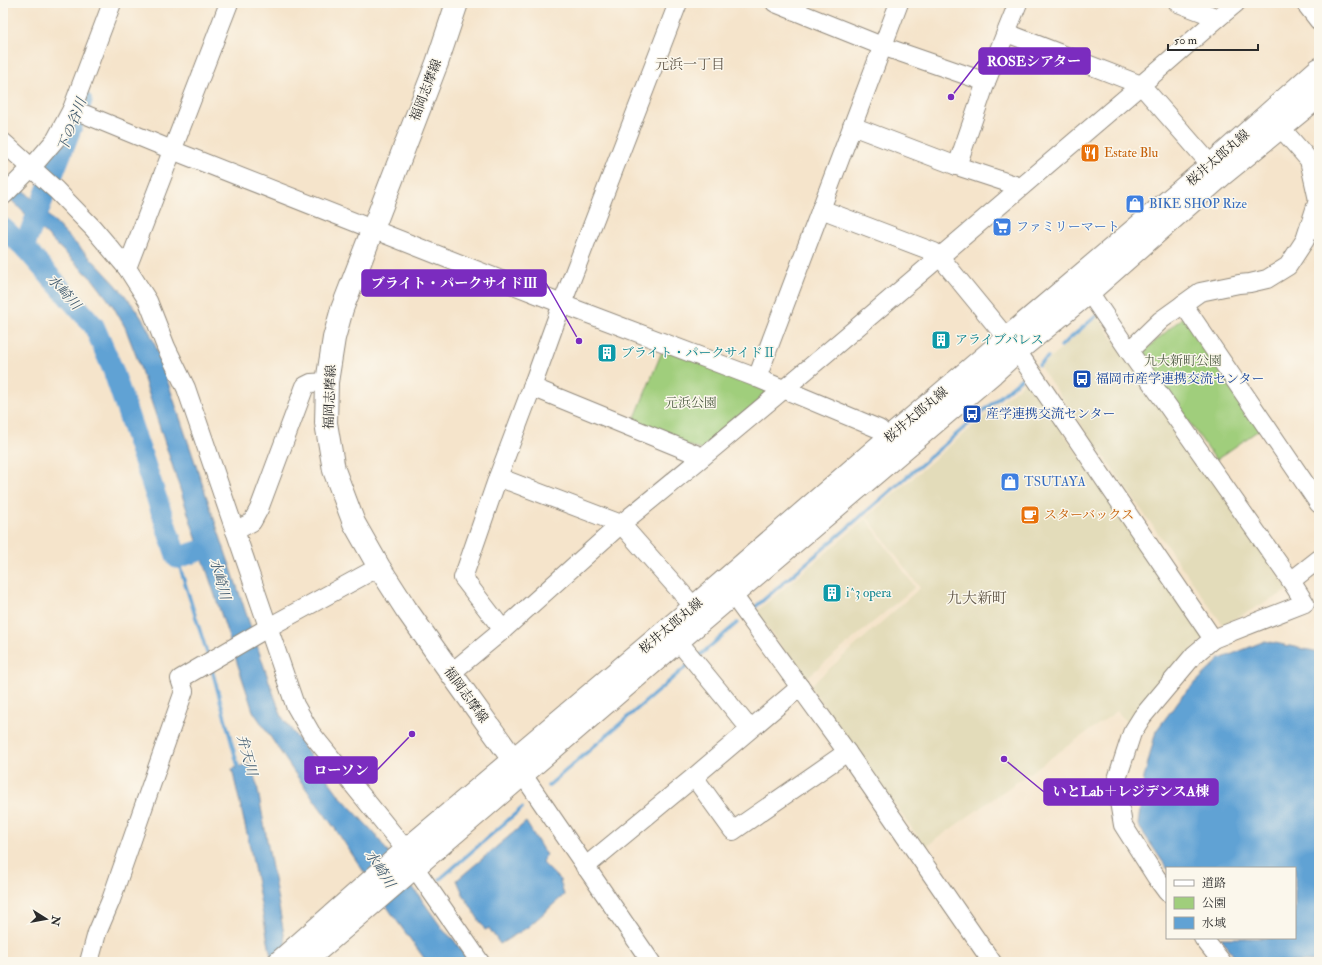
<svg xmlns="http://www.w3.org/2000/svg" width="1322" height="965" font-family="'IM FELL Double Pica','Noto Serif JP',serif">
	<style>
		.built { fill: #e3dcba }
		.green { fill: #a0ce7c; stroke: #667c54 }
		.water { fill: #61a2d4; stroke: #466680 }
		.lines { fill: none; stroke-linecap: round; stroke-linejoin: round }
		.stream { stroke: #61a2d4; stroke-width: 3.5 }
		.river { stroke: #61a2d4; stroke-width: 21 }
		.minor-casing { stroke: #90887b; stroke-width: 20 }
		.major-casing { stroke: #90887b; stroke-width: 24 }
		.minor { stroke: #fff; stroke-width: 18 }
		.major { stroke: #fff; stroke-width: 22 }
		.labels { text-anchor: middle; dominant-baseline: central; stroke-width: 3; stroke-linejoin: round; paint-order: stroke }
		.street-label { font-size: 13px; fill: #2b2b2b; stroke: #fbf7ec }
		.food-label { font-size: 13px; fill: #c56008; stroke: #fbf7ec; text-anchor: start }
		.shop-label { font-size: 13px; fill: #366cbe; stroke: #fbf7ec; text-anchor: start }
		.culture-label { font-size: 13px; fill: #0d838f; stroke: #fbf7ec; text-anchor: start }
		.park-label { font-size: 13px; fill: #4e5c43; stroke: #fbf7ec }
		.transit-label { font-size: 13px; fill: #164399; stroke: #fbf7ec; text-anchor: start }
		.neighbourhood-label { font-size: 14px; fill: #615647; stroke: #fbf7ec }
		.water-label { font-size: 14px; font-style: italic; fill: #415b6f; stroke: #fbf7ec }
		.quarter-label { font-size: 15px; fill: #615647; stroke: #fbf7ec }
		.leader { fill: none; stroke: #7b2cbf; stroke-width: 1.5 }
		.callout-dot { fill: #7b2cbf; stroke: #fbf7ec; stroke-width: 1.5 }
		.callout { fill: #7b2cbf; stroke: #7b2cbf; stroke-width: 1.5 }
		.callout-label { font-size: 14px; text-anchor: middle; font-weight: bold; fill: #fff }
	</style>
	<rect width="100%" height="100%" fill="#fbf7ec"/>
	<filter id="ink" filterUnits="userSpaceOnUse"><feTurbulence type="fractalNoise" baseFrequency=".025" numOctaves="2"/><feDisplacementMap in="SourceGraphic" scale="8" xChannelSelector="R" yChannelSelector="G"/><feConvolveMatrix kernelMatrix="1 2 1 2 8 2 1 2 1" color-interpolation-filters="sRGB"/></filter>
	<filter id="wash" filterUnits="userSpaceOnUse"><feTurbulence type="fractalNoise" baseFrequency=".012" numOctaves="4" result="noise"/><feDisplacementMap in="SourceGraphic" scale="16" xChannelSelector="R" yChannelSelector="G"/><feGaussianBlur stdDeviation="0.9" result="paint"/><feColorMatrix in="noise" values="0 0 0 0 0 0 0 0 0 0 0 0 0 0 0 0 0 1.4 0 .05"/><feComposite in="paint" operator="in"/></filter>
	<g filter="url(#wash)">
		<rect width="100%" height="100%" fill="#f5e4cb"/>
		<!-- built -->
		<g class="built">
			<path d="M1098 317 1289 590 1223 625 1040 367Z"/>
			<path d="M1027 380 1205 638 1155 683 1160 690 1127 722 1117 711 925 847 810 686 920 588 867 517Z"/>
			<path d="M866 519 915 587 805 679 756 612Z"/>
		</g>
		<!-- green -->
		<g class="green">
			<path d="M1184 316 1263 427 1216 460 1141 354Z"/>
			<path d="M663 349 765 387 766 397 704 451 632 425Z"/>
		</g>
		<!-- water -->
		<g class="water">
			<path d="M3 172C25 190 44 211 64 232 93 261 132 296 150 333 154 342 157 350 160 359L271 687 282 717 339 795 375 834 444 931 454 940 469 962H427L394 917 336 830 294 772 253 711 137 358 125 327 113 306 94 281 3 192Z"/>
			<path d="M1265 641 1319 652V962H1238L1221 938H1295V868H1167L1138 825 1144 778 1156 731 1183 695 1220 659Z"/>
			<path d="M250 763 257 785 289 962H272L250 847 232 769Z"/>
			<path d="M526 822 546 855 542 862 560 880 564 895 528 927 500 944 489 928 485 930 463 894 457 880Z"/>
		</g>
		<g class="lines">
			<!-- stream -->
			<g class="stream">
				<path d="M1061 346 1096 316"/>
				<path d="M1039 365 1048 357"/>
				<path d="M177 558 208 656"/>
				<path d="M754 608 1022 378"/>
				<path d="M699 656 737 623"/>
				<path d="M211 666 239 770"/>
				<path d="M548 786 688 665"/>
				<path d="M440 879 522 808"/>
			</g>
			<!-- river -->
			<g class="river">
				<path d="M3 228 24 247 94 326 113 370 177 558 211 547 216 564"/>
				<path d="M24 247 82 101"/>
			</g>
		</g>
	</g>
	<g filter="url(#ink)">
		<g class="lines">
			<defs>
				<g id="minor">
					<path d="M775 3 882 46 986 82"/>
					<path d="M1178 3 1218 18 1236 3"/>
					<path d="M1305 3 1319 21"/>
					<path d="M72 109 172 150 562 304 757 378 879 429 889 438"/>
					<path d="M852 126 957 166 1021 187"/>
					<path d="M1281 128 1309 160 1318 200 1319 211"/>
					<path d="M3 142 56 190 93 228 127 268 148 301 166 347 186 388 295 705 311 733 406 850"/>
					<path d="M1211 165 1141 85 1218 18"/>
					<path d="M957 166 986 82 1018 3"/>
					<path d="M3 196 32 167 56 139 72 109 112 3"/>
					<path d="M821 209 934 252 940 257 1017 351 1213 639 1305 603 1291 581 1129 351"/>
					<path d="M127 268 229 3"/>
					<path d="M1089 292 1129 351 1161 320 1200 292 1239 284 1250 283 1267 279 1288 266 1305 240 1318 200"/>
					<path d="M1183 304 1319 504"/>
					<path d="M757 378 899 3"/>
					<path d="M532 387 562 304 678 3"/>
					<path d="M703 457 532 387 498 477 621 524C797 381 968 232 1141 85L1007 33"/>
					<path d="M498 477 463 578 503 630"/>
					<path d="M235 531 252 522 259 509 305 386 311 383 327 382"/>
					<path d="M1291 581 1319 559"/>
					<path d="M725 584 847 752 992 962"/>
					<path d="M678 641 750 729"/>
					<path d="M451 673 503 630 621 524 694 607"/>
					<path d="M800 687 694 777 733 831 847 752"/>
					<path d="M523 775 651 962"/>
					<path d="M585 867 694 777"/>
					<path d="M415 868 480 962"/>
					<path d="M1167 892 1156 877 1123 825 1117 790V779L1132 733 1142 717 1194 655 1213 639"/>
					<path d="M1203 938 1222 962"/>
					<path d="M89 962 97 933 111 900 184 691 180 679 269 627 379 567"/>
				</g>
				<g id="major">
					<path d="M457 3 437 63 342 309 334 338 327 382 326 423 334 470 354 523 379 567 406 609 451 673 522 772"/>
					<path d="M279 962 406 850 694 607 889 438 1211 165 1319 69"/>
					<path d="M304 962 678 641 993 373 1017 351 1089 292 1222 175 1319 96"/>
				</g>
			</defs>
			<!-- minor casing -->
			<use href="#minor" class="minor-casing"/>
			<!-- major casing -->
			<use href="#major" class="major-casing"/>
			<!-- minor -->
			<use href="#minor" class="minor"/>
			<!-- major -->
			<use href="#major" class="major"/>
		</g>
	</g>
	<!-- icons -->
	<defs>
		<symbol id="restaurant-square" viewBox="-11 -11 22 22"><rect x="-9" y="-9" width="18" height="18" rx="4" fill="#e8710a" stroke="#fbf7ec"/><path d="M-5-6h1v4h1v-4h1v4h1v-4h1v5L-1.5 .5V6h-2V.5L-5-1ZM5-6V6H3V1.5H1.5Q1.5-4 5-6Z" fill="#fff"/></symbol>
		<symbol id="shop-square" viewBox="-11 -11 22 22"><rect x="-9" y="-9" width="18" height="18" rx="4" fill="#3f7fe0" stroke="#fbf7ec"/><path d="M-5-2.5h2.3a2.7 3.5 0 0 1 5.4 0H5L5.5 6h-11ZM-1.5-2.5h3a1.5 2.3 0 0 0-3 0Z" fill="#fff"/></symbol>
		<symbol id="supermarket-square" viewBox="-11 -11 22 22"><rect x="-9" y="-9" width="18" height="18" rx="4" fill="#3f7fe0" stroke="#fbf7ec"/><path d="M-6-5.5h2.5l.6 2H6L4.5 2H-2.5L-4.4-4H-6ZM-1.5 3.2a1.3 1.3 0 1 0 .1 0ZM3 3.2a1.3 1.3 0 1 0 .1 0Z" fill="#fff"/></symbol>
		<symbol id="building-square" viewBox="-11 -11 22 22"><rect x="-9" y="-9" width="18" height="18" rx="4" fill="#0f9aa8" stroke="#fbf7ec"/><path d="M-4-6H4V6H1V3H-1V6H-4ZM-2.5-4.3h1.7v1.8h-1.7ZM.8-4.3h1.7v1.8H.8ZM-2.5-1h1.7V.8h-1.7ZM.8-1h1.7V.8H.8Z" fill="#fff"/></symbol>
		<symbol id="bus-square" viewBox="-11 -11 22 22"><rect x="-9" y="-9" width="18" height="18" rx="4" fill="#1a4fb4" stroke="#fbf7ec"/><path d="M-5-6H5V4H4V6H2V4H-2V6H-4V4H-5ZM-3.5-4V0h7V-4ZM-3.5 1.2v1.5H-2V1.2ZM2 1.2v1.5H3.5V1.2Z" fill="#fff"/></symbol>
		<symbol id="cafe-square" viewBox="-11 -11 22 22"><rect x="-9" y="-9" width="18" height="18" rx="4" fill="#e8710a" stroke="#fbf7ec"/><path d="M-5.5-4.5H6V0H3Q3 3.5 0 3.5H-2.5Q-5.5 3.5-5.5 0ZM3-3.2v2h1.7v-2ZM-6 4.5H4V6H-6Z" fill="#fff"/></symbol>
	</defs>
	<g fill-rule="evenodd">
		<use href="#restaurant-square" x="1079" y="142" width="22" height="22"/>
		<use href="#shop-square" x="1124" y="193" width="22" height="22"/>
		<use href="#supermarket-square" x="991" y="216" width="22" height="22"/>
		<use href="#building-square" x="930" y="329" width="22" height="22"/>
		<use href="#building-square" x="596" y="342" width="22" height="22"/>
		<use href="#bus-square" x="1071" y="368" width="22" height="22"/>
		<use href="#bus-square" x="961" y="403" width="22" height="22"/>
		<use href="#shop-square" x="999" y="471" width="22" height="22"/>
		<use href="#cafe-square" x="1019" y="504" width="22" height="22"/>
		<use href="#building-square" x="821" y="582" width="22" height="22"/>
	</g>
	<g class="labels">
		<!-- street labels -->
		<g class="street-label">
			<text transform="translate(426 90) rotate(-69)">福岡志摩線</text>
			<text transform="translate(1218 158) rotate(-41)">桜井太郎丸線</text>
			<text transform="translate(330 397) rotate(-88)">福岡志摩線</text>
			<text transform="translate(916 415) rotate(-40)">桜井太郎丸線</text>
			<text transform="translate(671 626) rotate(-40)">桜井太郎丸線</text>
			<text transform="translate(466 695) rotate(54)">福岡志摩線</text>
		</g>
		<!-- food labels -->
		<g class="food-label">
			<text x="1104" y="153">Estate Blu</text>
			<text x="1044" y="515">スターバックス</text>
		</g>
		<!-- shop labels -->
		<g class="shop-label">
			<text x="1149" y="204">BIKE SHOP Rize</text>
			<text x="1016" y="227">ファミリーマート</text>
			<text x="1024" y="482">TSUTAYA</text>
		</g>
		<!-- culture labels -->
		<g class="culture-label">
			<text x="955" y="340">アライブパレス</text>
			<text x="621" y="353">ブライト・パークサイドⅡ</text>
			<text x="846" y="593">i^3 opera</text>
		</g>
		<!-- park labels -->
		<g class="park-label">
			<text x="1183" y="361">九大新町公園</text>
			<text x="691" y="403">元浜公園</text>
		</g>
		<!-- transit labels -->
		<g class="transit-label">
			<text x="1096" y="379">福岡市産学連携交流センター</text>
			<text x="986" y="414">産学連携交流センター</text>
		</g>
		<!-- neighbourhood labels -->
		<g class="neighbourhood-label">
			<text x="690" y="64">元浜一丁目</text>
		</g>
		<!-- water labels -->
		<g class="water-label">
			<text transform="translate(72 125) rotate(-69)">下の谷川</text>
			<text transform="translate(64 292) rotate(48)">水崎川</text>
			<text transform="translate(220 579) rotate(74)">水崎川</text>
			<text transform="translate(247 755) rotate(75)">弁天川</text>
			<text transform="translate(380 869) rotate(57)">水崎川</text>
		</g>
		<!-- quarter labels -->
		<g class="quarter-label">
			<text x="977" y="598">九大新町</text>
		</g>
	</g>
	<!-- callouts -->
	<path class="leader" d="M951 97L979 61M579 341L546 283M412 734L377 770M1004 759L1044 792"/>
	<g class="callout-dot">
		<circle cx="951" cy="97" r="4"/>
		<circle cx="579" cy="341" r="4"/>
		<circle cx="412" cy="734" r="4"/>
		<circle cx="1004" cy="759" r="4"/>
	</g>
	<g class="callout">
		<rect x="979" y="48" width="111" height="26" rx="4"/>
		<rect x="362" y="270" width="184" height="26" rx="4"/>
		<rect x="305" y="757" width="72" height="26" rx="4"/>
		<rect x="1044" y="779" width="174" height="26" rx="4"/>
	</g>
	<g class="callout-label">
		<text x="1034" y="66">ROSEシアター</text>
		<text x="454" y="288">ブライト・パークサイドⅢ</text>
		<text x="341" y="775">ローソン</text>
		<text x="1131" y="796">いとLab＋レジデンスA棟</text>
	</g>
	<!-- margin -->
	<rect width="1322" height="965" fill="none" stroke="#fbf7ec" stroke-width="16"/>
	<!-- legend -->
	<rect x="1166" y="867" width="130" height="72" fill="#fbf7ec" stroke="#a8a59f"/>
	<rect x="1174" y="880" width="20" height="6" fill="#ffffff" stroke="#a8a59f"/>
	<text x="1202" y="887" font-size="12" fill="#2b2b2b">道路</text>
	<rect x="1174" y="897" width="20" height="12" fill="#a0ce7c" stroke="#a8a59f"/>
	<text x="1202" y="907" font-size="12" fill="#2b2b2b">公園</text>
	<rect x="1174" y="917" width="20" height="12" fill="#61a2d4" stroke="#a8a59f"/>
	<text x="1202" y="927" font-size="12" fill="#2b2b2b">水域</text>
	<!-- north arrow -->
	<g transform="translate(46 919) rotate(101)" stroke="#fbf7ec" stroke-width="3" paint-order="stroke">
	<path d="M0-3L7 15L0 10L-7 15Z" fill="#2b2b2b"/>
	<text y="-6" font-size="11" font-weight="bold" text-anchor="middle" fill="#2b2b2b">N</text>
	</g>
	<!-- scale -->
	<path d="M1168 44v6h90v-6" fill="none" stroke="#2b2b2b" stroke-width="2"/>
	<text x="1174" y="44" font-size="12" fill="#2b2b2b" stroke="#fbf7ec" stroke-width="3" paint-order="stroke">50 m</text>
</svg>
